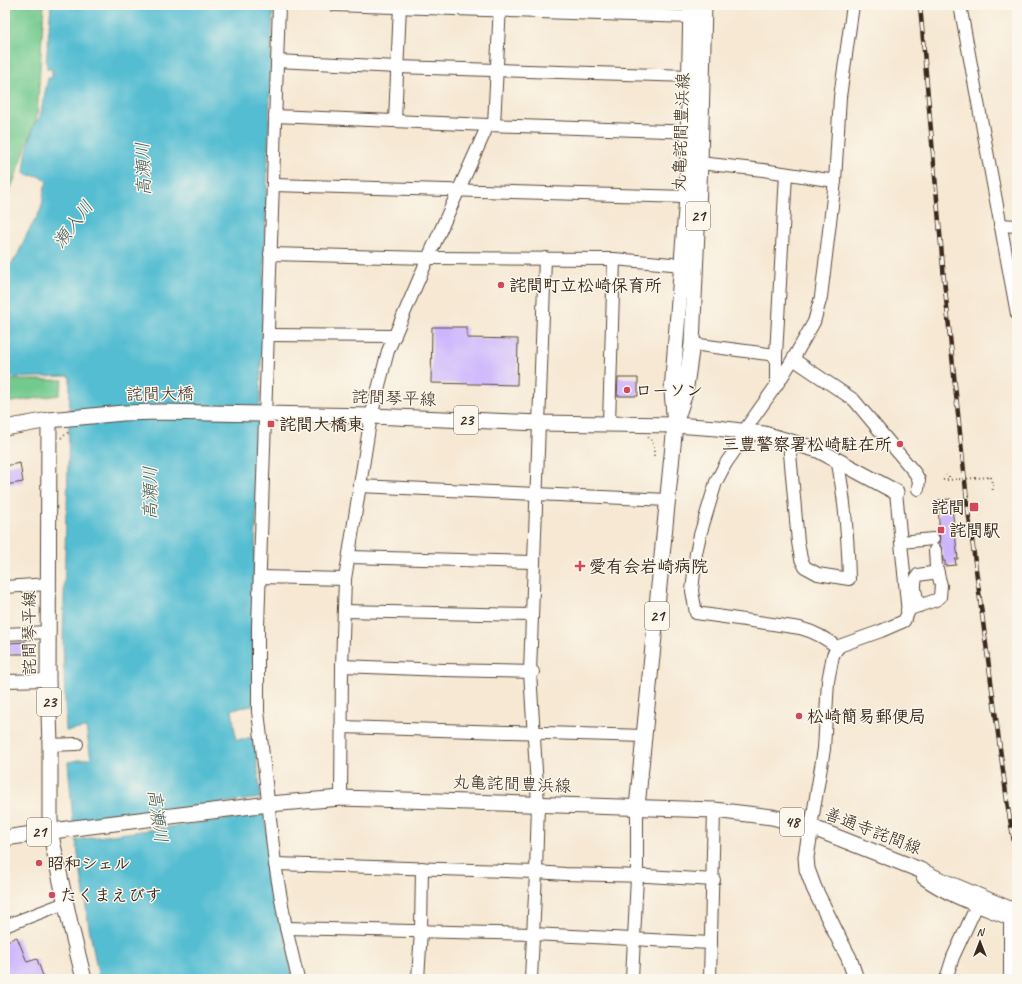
<svg xmlns="http://www.w3.org/2000/svg" width="1022" height="984" font-family="Caveat,'Klee One',sans-serif">
	<style>
		.green { fill: #73ca8f; stroke: #577a56 }
		.water { fill: #55bdd2; stroke: #487478 }
		.building { fill: #ccb4fe }
		.lines { fill: none; stroke-linecap: round; stroke-linejoin: round }
		.minor-casing { stroke: #574639; stroke-width: 14 }
		.major-casing { stroke: #574639; stroke-width: 17 }
		.path { stroke: #574639; stroke-width: 2; stroke-dasharray: 1 3; stroke-linecap: butt }
		.minor { stroke: #fff; stroke-width: 12 }
		.major { stroke: #fff; stroke-width: 15 }
		.rail-casing { stroke: #3b2a1e; stroke-width: 4.5 }
		.rail { stroke: #fbf7ec; stroke-width: 3; stroke-dasharray: 9; stroke-linecap: butt }
		.path-bridge { stroke: #574639; stroke-width: 2; stroke-dasharray: 1 3; stroke-linecap: butt }
		.poi-dot { fill: #d1495b; stroke: #fbf7ec; stroke-width: 1.5 }
		.labels { text-anchor: middle; dominant-baseline: central; stroke-width: 3; stroke-linejoin: round; paint-order: stroke }
		.shield { fill: #fbf7ec; stroke: #75685c; stroke-width: 1 }
		.shield-label { font-size: 16px; font-weight: bold; fill: #3b2a1e }
		.street-label { font-size: 17px; fill: #3b2a1e; stroke: #fbf7ec }
		.poi-label { font-size: 17px; font-weight: bold; fill: #3b2a1e; stroke: #fbf7ec; text-anchor: start }
		.water-label { font-size: 18px; font-style: italic; fill: #445d5d; stroke: #fbf7ec }
	</style>
	<rect width="100%" height="100%" fill="#fbf7ec"/>
	<filter id="ink" filterUnits="userSpaceOnUse"><feTurbulence type="fractalNoise" baseFrequency=".025" numOctaves="2"/><feDisplacementMap in="SourceGraphic" scale="8" xChannelSelector="R" yChannelSelector="G"/><feConvolveMatrix kernelMatrix="1 2 1 2 8 2 1 2 1" color-interpolation-filters="sRGB"/></filter>
	<filter id="wash" filterUnits="userSpaceOnUse"><feTurbulence type="fractalNoise" baseFrequency=".012" numOctaves="4" result="noise"/><feDisplacementMap in="SourceGraphic" scale="16" xChannelSelector="R" yChannelSelector="G"/><feGaussianBlur stdDeviation="0.9" result="paint"/><feColorMatrix in="noise" values="0 0 0 0 0 0 0 0 0 0 0 0 0 0 0 0 0 1.4 0 .05"/><feComposite in="paint" operator="in"/></filter>
	<g filter="url(#wash)">
		<rect width="100%" height="100%" fill="#f6e8d3"/>
		<!-- green -->
		<g class="green">
			<path d="M5 5H44L37 117 5 205Z"/>
			<path d="M5 380H63L59 395 5 403Z"/>
		</g>
		<!-- water -->
		<g class="water">
			<path d="M51 5H273L253 614V706L232 709 236 740 254 737 261 798 73 822 68 762 91 758 86 728 66 731 63 641 66 512 67 511 70 378 69 376 5 378V269C18 260 20 248 27 234 31 226 37 218 41 209 44 200 42 191 47 182 40 175 36 175 27 176L24 173 26 155 34 124 40 117 48 78H52V69H47V64H46Z"/>
			<path d="M264 814 293 979H99L89 927 76 840Z"/>
		</g>
		<g id="blocks">
			<!-- building -->
			<g class="building">
				<path d="M432 327H467V338L518 339 517 385 431 383Z"/>
				<path d="M618 378H638V396H617Z"/>
				<path d="M20 463 23 482 5 485V466Z"/>
				<path d="M951 499 958 559H955L956 565 945 566V561H943L942 549 940 545 938 500Z"/>
				<path d="M26 642V654H7V643Z"/>
				<path d="M17 937 27 962 37 959 44 979H5V942Z"/>
			</g>
		</g>
	</g>
	<g filter="url(#ink)">
		<use href="#blocks" fill-opacity="0" stroke="#574639" stroke-width="1"/>
		<g class="lines">
			<defs>
				<g id="minor">
					<path d="M279 5 258 626V711L275 864 286 928 298 979"/>
					<path d="M334 5 690 17"/>
					<path d="M960 5 1017 314"/>
					<path d="M277 61 397 67 690 76"/>
					<path d="M275 116 488 125 697 132"/>
					<path d="M395 121 400 5"/>
					<path d="M494 125 500 5"/>
					<path d="M700 163 763 170 835 181"/>
					<path d="M273 185 687 197"/>
					<path d="M1000 225 1017 226"/>
					<path d="M270 254 428 258 614 259 683 265"/>
					<path d="M268 335 395 336"/>
					<path d="M692 344 776 355"/>
					<path d="M793 359 854 400 915 473 919 480 918 489"/>
					<path d="M776 386V355L786 174"/>
					<path d="M609 423 614 259"/>
					<path d="M789 442 798 542 801 559 805 567 818 574 849 579C848 539 845 498 837 459"/>
					<path d="M359 486 668 500"/>
					<path d="M901 542 933 539"/>
					<path d="M349 557 533 562"/>
					<path d="M260 577 345 579"/>
					<path d="M5 587 48 584"/>
					<path d="M919 606C916 595 912 584 918 575L938 572"/>
					<path d="M907 610 936 600 940 597 941 585 936 567 935 550"/>
					<path d="M344 611 532 615"/>
					<path d="M5 634 48 632"/>
					<path d="M838 648C826 638 815 632 800 628L696 613 692 591 696 553 700 535 716 482 726 463 743 439 744 431 780 380 793 359 814 322 821 297 835 181 840 97 853 5"/>
					<path d="M342 666 444 670 533 672"/>
					<path d="M5 681 48 680"/>
					<path d="M341 727 645 736"/>
					<path d="M50 745 77 744"/>
					<path d="M341 798 342 666 345 579 371 416 388 351 428 258 488 125"/>
					<path d="M811 827 824 749 828 681 833 655 839 646 881 631 904 621 908 613 896 492"/>
					<path d="M275 864 536 872 565 874 647 876 714 880"/>
					<path d="M923 878C949 897 981 907 1010 919V979"/>
					<path d="M5 926 65 903"/>
					<path d="M286 928 533 934 711 943"/>
					<path d="M418 979 421 931 422 868"/>
					<path d="M531 979 536 872 538 804 530 672 545 258"/>
					<path d="M632 979 637 877V807"/>
					<path d="M710 979 714 810"/>
					<path d="M946 979 953 957 977 905"/>
				</g>
				<g id="major">
					<path d="M677 418 685 393 692 344 700 163 704 5"/>
					<path d="M49 420 48 680 50 745V831L70 923 84 979"/>
					<path d="M5 428 49 420 123 413 159 412 371 416 540 423 675 425 717 428 764 434 818 450 896 492"/>
					<path d="M637 807 675 425 672 391 687 197 691 5"/>
					<path d="M811 827 806 857 807 869 814 888 841 943 849 958 856 979"/>
					<path d="M5 838 74 828 269 804 341 798 714 810 772 817 811 827 920 870 938 879 1017 912"/>
				</g>
			</defs>
			<!-- minor casing -->
			<use href="#minor" class="minor-casing"/>
			<!-- major casing -->
			<use href="#major" class="major-casing"/>
			<!-- path -->
			<g class="path">
				<path d="M648 437 651 439 654 447V457"/>
				<path d="M61 438 70 431"/>
				<path d="M991 477 993 491"/>
				<path d="M943 480 949 479V476L946 475"/>
			</g>
			<!-- minor -->
			<use href="#minor" class="minor"/>
			<!-- major -->
			<use href="#major" class="major"/>
			<defs>
				<path id="rail" d="M920 5 944 279 968 510 1008 808 1017 858"/>
			</defs>
			<!-- rail casing -->
			<use href="#rail" class="rail-casing"/>
			<!-- rail -->
			<use href="#rail" class="rail"/>
			<!-- path-bridge -->
			<path class="path-bridge" d="M947 480 991 477"/>
		</g>
	</g>
	<!-- markers -->
	<g class="poi-dot">
		<circle cx="501" cy="285" r="4"/>
		<circle cx="627" cy="390" r="4"/>
		<rect x="267" y="420" width="8" height="8" rx="2"/>
		<circle cx="900" cy="444" r="4"/>
		<rect x="969" y="502" width="10" height="10" rx="2"/>
		<rect x="937" y="526" width="8" height="8" rx="2"/>
		<path d="M578 560h4v4h4v4h-4v4h-4v-4h-4v-4h4z"/>
		<circle cx="799" cy="716" r="4"/>
		<circle cx="39" cy="863" r="4"/>
		<circle cx="52" cy="895" r="4"/>
	</g>
	<g class="labels">
		<!-- shield labels -->
		<g class="shield">
			<rect x="686" y="202" width="24" height="28" rx="3"/>
			<rect x="454" y="406" width="24" height="28" rx="3"/>
			<rect x="645" y="602" width="24" height="28" rx="3"/>
			<rect x="37" y="688" width="24" height="28" rx="3"/>
			<rect x="780" y="808" width="24" height="28" rx="3"/>
			<rect x="27" y="818" width="24" height="28" rx="3"/>
		</g>
		<g class="shield-label">
			<text x="698" y="216">21</text>
			<text x="466" y="420">23</text>
			<text x="657" y="616">21</text>
			<text x="49" y="702">23</text>
			<text x="792" y="822">48</text>
			<text x="39" y="832">21</text>
		</g>
		<!-- street labels -->
		<g class="street-label">
			<text transform="translate(681 132) rotate(-88)">丸亀詫間豊浜線</text>
			<text transform="translate(160 394) rotate(-1)">詫間大橋</text>
			<text transform="translate(394 398) rotate(2)">詫間琴平線</text>
			<text transform="translate(29 633) rotate(-90)">詫間琴平線</text>
			<text transform="translate(512 784) rotate(2)">丸亀詫間豊浜線</text>
			<text transform="translate(873 831) rotate(21)">善通寺詫間線</text>
		</g>
		<!-- poi labels -->
		<g class="poi-label">
			<text x="509" y="285">詫間町立松崎保育所</text>
			<text x="635" y="390">ローソン</text>
			<text x="279" y="424">詫間大橋東</text>
			<text x="892" y="444" text-anchor="end">三豊警察署松崎駐在所</text>
			<text x="965" y="507" text-anchor="end">詫間</text>
			<text x="949" y="530">詫間駅</text>
			<text x="589" y="566">愛有会岩崎病院</text>
			<text x="807" y="716">松崎簡易郵便局</text>
			<text x="47" y="863">昭和シェル</text>
			<text x="60" y="895">たくまえびす</text>
		</g>
		<!-- water labels -->
		<g class="water-label">
			<text transform="translate(143 169) rotate(-92)">高瀬川</text>
			<text transform="translate(73 224) rotate(-53)">瀬入川</text>
			<text transform="translate(150 493) rotate(-90)">高瀬川</text>
			<text transform="translate(158 816) rotate(82)">高瀬川</text>
		</g>
	</g>
	<!-- margin -->
	<rect width="1022" height="984" fill="none" stroke="#fbf7ec" stroke-width="20"/>
	<!-- north arrow -->
	<g transform="translate(980 942)" stroke="#fbf7ec" stroke-width="3" paint-order="stroke">
	<path d="M0-3L7 15L0 10L-7 15Z" fill="#3b2a1e"/>
	<text y="-6" font-size="11" font-weight="bold" text-anchor="middle" fill="#3b2a1e">N</text>
	</g>
</svg>
